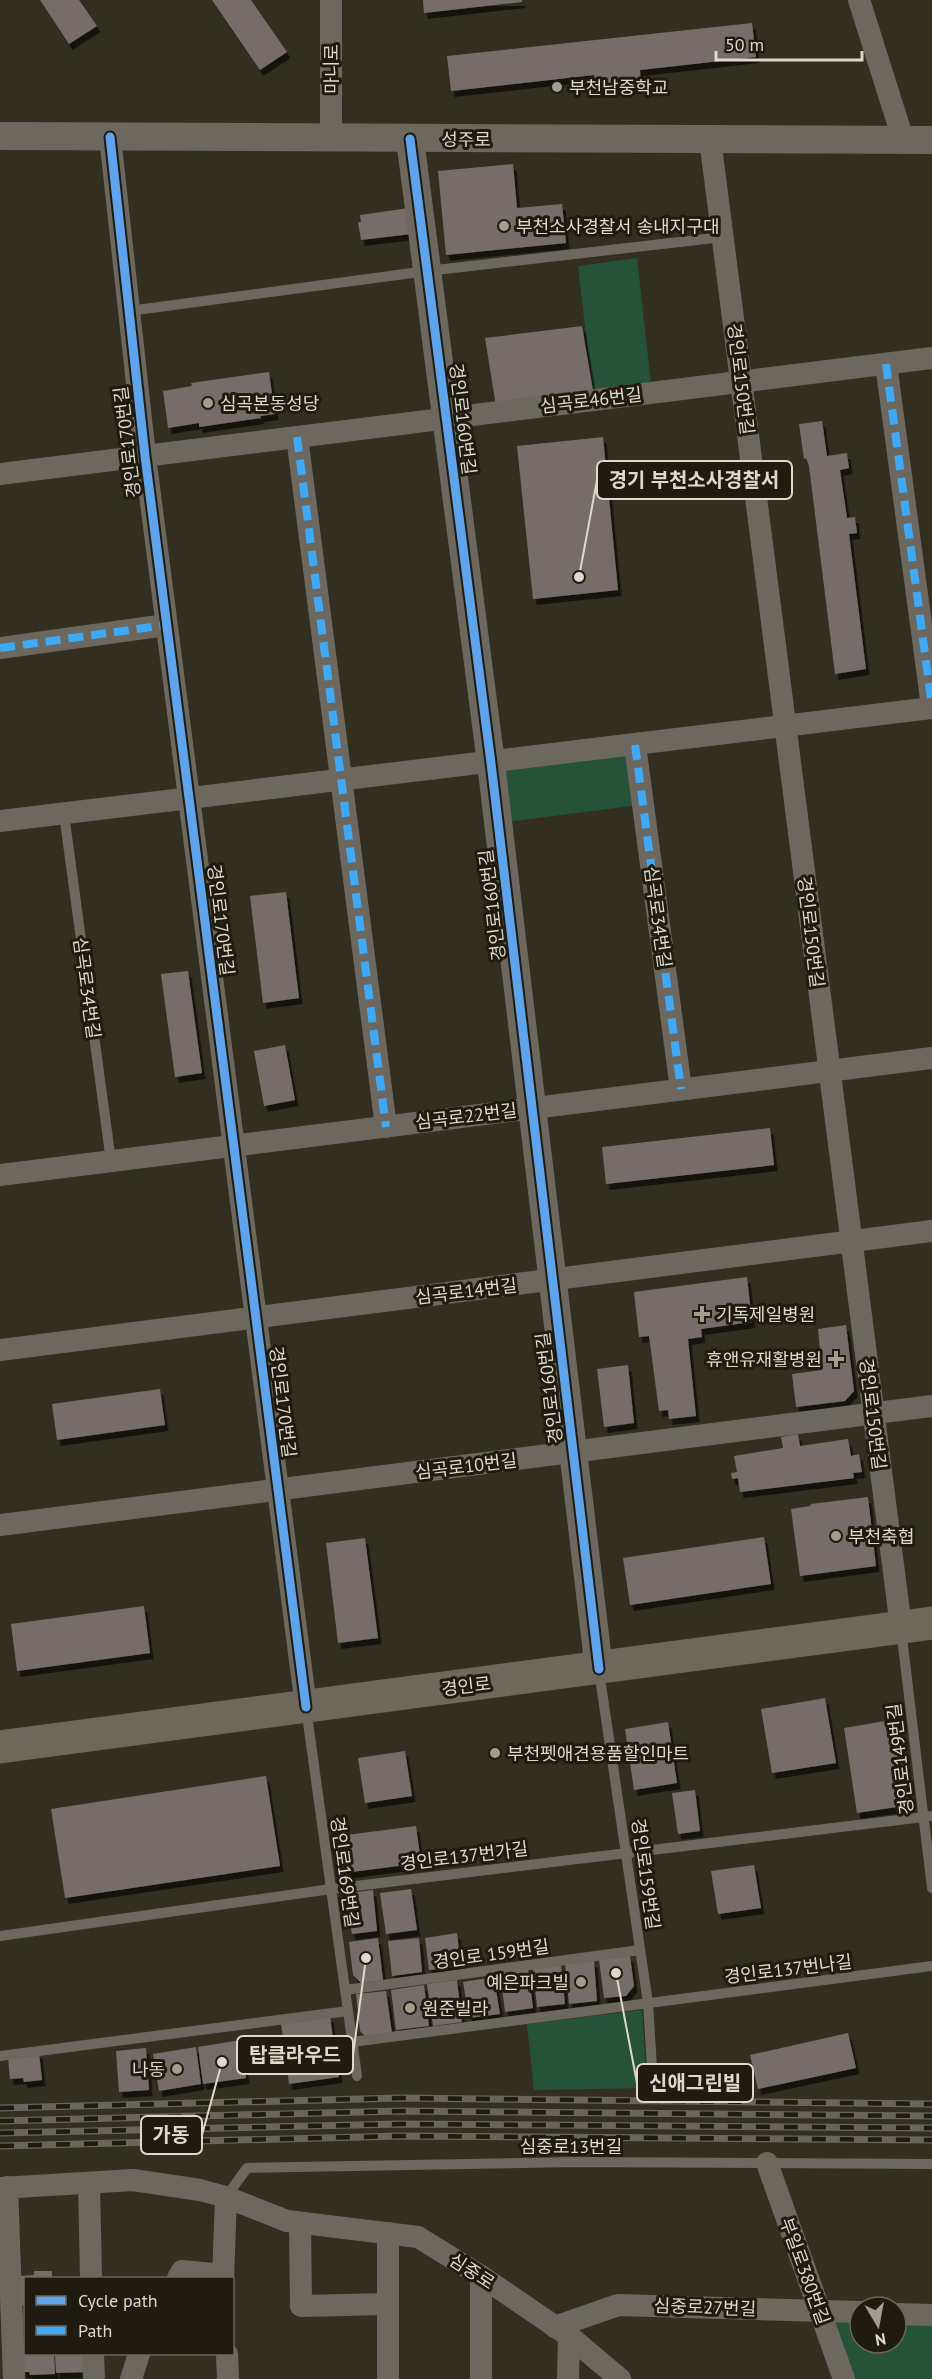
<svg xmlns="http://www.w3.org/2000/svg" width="932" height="2379" font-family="'PT Sans','Noto Sans KR',sans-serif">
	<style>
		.green { fill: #26523a }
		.building { fill: #766c6b; filter: url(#shadow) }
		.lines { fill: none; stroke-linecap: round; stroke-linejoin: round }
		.service { stroke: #6d685f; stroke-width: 10 }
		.minor { stroke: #6d685f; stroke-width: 22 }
		.tertiary { stroke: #6d685f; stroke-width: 28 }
		.primary { stroke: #6e675c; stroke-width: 33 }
		.rail-casing { stroke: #69655c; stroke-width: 7 }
		.rail { stroke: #1f1b10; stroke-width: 4.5; stroke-dasharray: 14; stroke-linecap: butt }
		.quiet { stroke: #3fa9f5; stroke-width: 8; stroke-dasharray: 15 8; stroke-linecap: butt }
		.cycleway-casing { stroke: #1f1b10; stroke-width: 13 }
		.cycleway { stroke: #60a3ed; stroke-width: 9 }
		.poi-dot { fill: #a29e8e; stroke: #1f1b10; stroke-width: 2 }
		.labels { text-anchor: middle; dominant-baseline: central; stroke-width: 6; stroke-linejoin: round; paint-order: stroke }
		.street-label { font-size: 18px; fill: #ded9ca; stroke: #1f1b10 }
		.poi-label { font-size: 18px; fill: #ded9ca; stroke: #1f1b10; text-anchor: start }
		.leader { fill: none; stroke: #ded9ca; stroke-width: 2 }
		.callout-dot { fill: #ded9ca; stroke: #1f1b10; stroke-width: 2 }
		.callout { fill: #1f1b10; stroke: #ded9ca; stroke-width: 2 }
		.callout-label { font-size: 20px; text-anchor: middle; font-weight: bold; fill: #ded9ca }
	</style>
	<defs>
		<filter id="shadow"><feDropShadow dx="3.5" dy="6" stdDeviation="0" flood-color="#0009"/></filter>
	</defs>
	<rect width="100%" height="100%" fill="#332f20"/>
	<!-- green -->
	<g class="green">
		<path d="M637 258 651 384 592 389 578 266Z"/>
		<path d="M631 752 639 805 507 822 500 767Z"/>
		<path d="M642 2010 647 2088 534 2090 527 2024Z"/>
		<path d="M819 2310 860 2312V2343H896V2314L932 2315V2379H844Z"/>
	</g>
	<!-- building -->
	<g class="building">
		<path d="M40 0H79L97 26 69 44Z"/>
		<path d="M212 0H251L287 52 260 70Z"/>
		<path d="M423 0H522V2L424 13Z"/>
		<path d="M752 23 756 57 640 70 641 86 595 91 594 75 451 91 447 56Z"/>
		<path d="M513 164 517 208 562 204 566 243 446 255 438 171Z"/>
		<path d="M409 208 411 234 361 240 358 222H361L360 215Z"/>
		<path d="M582 326 594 397 497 412 485 338Z"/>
		<path d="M269 372 275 414 260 416 261 418 199 427V423L168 428 163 391 192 386 191 383Z"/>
		<path d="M822 421 827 456 847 453 849 468 840 470 847 518 855 517 857 533 849 534 866 669 835 674 809 466 806 458 804 459 799 424Z"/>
		<path d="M603 437 618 590 533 599 517 446Z"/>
		<path d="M286 892 299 998 263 1003 250 896Z"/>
		<path d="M188 971 202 1073 175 1077 161 974Z"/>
		<path d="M285 1045 295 1100 264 1106 254 1051Z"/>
		<path d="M770 1128 774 1165 606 1184 602 1147Z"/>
		<path d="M747 1277 752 1322 701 1329 702 1337 688 1339 696 1416 669 1419 668 1410 659 1411 649 1336 639 1337 634 1292Z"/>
		<path d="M846 1325 854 1391 845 1401 796 1407 792 1374 822 1370 818 1329Z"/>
		<path d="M628 1365 634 1423 604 1427 597 1369Z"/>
		<path d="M160 1389 165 1425 57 1440 52 1404Z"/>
		<path d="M798 1434 800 1446 848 1439 851 1456 859 1454 862 1472 853 1473 854 1478 740 1492 738 1478 732 1479 731 1473 737 1472 734 1456 783 1448 781 1437Z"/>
		<path d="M868 1497 876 1566 800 1576 791 1509 810 1506 811 1504Z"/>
		<path d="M764 1537 771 1584 630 1605 623 1558Z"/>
		<path d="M365 1538 378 1638 338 1643 326 1543Z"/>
		<path d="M144 1606 150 1653 17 1671 11 1624Z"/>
		<path d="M825 1698 836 1763 772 1773 761 1709Z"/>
		<path d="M897 1719 910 1805 857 1813 844 1728Z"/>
		<path d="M668 1722 677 1783 634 1790 625 1729Z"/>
		<path d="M405 1751 412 1796 365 1803 358 1758Z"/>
		<path d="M266 1776 280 1866 65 1898 51 1809Z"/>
		<path d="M695 1790 700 1831 678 1834 672 1793Z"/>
		<path d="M416 1826 421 1863 344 1873 339 1836Z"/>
		<path d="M754 1865 761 1908 718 1914 711 1871Z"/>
		<path d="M411 1889 417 1930 386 1934 380 1893Z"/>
		<path d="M373 1890 377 1931 352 1934 345 1902 350 1893Z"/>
		<path d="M457 1933 461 1966 429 1970 425 1938Z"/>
		<path d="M378 1938 383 1980 361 1983 353 1975 349 1942Z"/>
		<path d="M419 1938 422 1972 392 1976 388 1941Z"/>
		<path d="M630 1956 634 1986 626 1996 604 1998 599 1960Z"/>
		<path d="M594 1961 597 2001 569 2004 565 1963Z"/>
		<path d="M561 1965 565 2004 537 2007 533 1969Z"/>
		<path d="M528 1968 533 2008 505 2012 500 1972Z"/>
		<path d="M494 1977 500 2014 469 2018 463 1982Z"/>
		<path d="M457 1980 462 2022 433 2026 427 1984Z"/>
		<path d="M424 1985 429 2026 396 2030 391 1990Z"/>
		<path d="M386 1991 392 2033 365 2036 360 2031 356 1994Z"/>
		<path d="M330 2016 334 2046 285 2052 281 2023Z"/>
		<path d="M848 2033 856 2068 758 2089 750 2055Z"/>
		<path d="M241 2040 246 2078 203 2084 198 2047Z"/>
		<path d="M196 2047 201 2084 159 2091 153 2054Z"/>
		<path d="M146 2048 149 2090 119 2092 116 2051Z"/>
		<path d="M335 2048 339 2077 289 2084 285 2055Z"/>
		<path d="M39 2052 42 2080 24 2082 23 2078 10 2079 8 2057Z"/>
		<path d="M34 2271H52V2278H26V2305H21L19 2276 34 2275Z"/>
		<path d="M21 2347H26V2354H54L55 2374 30 2375 29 2372H23Z"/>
		<path d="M55 2354H83L87 2372 56 2373Z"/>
	</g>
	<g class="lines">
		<!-- service -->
		<g class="service">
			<path d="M129 311 427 271 723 237"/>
			<path d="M64 814 111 1161"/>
			<path d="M901 1629 932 1888"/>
			<path d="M599 1671 648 2003 653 2084"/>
			<path d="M306 1708 357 2076"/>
			<path d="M0 1936 331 1889 932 1816"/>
			<path d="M345 1990 640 1950"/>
			<path d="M352 2042 932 1966"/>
			<path d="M0 2056 348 2011"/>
			<path d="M226 2197 247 2168 572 2162 932 2164"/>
		</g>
		<!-- minor -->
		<g class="minor">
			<path d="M859 0 903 139"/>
			<path d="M110 137 145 456 306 1707"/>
			<path d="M331 139V0"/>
			<path d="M710 139 901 1627"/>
			<path d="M886 364 932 706"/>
			<path d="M297 437 386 1127"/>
			<path d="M0 474 932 358"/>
			<path d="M0 648 166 625"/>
			<path d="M635 745 681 1089"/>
			<path d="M0 821 932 708"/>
			<path d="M0 1175 932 1058"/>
			<path d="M0 1350 932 1231"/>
			<path d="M0 1525 932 1406"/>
			<path d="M767 2163 844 2379"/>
			<path d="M89 2183 91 2278"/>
			<path d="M7 2187 14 2379"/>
			<path d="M0 2188 133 2180 200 2190 226 2197 287 2221 418 2237 481 2276 569 2336 620 2379"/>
			<path d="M300 2223 301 2306 388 2304"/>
			<path d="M388 2233V2379"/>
			<path d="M178 2278 182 2271 223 2275"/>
			<path d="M223 2278 226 2197"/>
			<path d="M896 2314 932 2315"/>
			<path d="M555 2327 618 2305 860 2312"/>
			<path d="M93 2354 94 2379"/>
			<path d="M227 2354 228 2379"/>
			<path d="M131 2379 139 2354"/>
			<path d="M481 2379V2276"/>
			<path d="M568 2379 569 2336"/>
		</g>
		<!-- tertiary -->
		<g class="tertiary">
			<path d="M0 136 932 140"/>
			<path d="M410 139 491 763 599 1669"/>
		</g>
		<!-- primary -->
		<path class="primary" d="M0 1747 932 1623"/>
		<defs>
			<g id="rail">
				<path d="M0 2108 400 2098 932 2104"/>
				<path d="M0 2121 400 2111 932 2116"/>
				<path d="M0 2133 400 2124 932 2128"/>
				<path d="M0 2146 400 2136 932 2140"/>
			</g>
		</defs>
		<!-- rail casing -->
		<use href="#rail" class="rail-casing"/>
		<!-- rail -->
		<use href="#rail" class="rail"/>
		<!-- quiet -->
		<g class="quiet">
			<path d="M886 364 932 706"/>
			<path d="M297 437 386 1127"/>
			<path d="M0 648 166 625"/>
			<path d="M635 745 681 1089"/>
		</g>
		<defs>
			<g id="cycleway">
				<path d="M110 137 145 456 306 1707"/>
				<path d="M410 139 491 763 599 1669"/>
			</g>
		</defs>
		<!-- cycleway casing -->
		<use href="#cycleway" class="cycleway-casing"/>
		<!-- cycleway -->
		<use href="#cycleway" class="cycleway"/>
	</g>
	<!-- markers -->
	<g class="poi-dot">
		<circle cx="557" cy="87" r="6"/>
		<circle cx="504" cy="226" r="6"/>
		<circle cx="208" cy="403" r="6"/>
		<path d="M699 1305h6v6h6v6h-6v6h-6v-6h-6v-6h6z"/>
		<path d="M833 1350h6v6h6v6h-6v6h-6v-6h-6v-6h6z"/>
		<circle cx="836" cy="1536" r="6"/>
		<circle cx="495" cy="1753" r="6"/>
		<circle cx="581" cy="1982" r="6"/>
		<circle cx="410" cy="2008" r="6"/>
		<circle cx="177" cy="2069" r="6"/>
	</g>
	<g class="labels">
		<!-- street labels -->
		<g class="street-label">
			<text transform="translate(331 69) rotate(-90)">마니로</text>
			<text x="466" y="139">성주로</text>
			<text transform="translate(741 379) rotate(83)">경인로150번길</text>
			<text transform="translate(591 400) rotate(-7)">심곡로46번길</text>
			<text transform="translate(463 419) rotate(83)">경인로160번길</text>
			<text transform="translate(127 442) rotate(-97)">경인로170번길</text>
			<text transform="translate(492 905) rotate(-97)">경인로160번길</text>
			<text transform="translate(658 917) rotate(82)">심곡로34번길</text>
			<text transform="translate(221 920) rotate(83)">경인로170번길</text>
			<text transform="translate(811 932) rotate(83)">경인로150번길</text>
			<text transform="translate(87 988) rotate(82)">심곡로34번길</text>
			<text transform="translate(466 1116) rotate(-7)">심곡로22번길</text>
			<text transform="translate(466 1291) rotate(-7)">심곡로14번길</text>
			<text transform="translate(549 1388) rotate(-97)">경인로160번길</text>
			<text transform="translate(283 1402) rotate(83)">경인로170번길</text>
			<text transform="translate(873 1414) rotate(83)">경인로150번길</text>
			<text transform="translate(466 1466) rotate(-7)">심곡로10번길</text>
			<text transform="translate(466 1686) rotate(-7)">경인로</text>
			<text transform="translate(900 1759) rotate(-97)">경인로149번길</text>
			<text transform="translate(464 1856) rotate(-7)">경인로137번가길</text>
			<text transform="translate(345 1872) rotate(82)">경인로169번길</text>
			<text transform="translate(646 1874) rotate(82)">경인로159번길</text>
			<text transform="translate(491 1954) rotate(-8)">경인로 159번길</text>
			<text transform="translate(788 1969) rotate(-7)">경인로137번나길</text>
			<text x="571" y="2146">심중로13번길</text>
			<text transform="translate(472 2271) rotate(33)">심중로</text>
			<text transform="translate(805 2271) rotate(70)">부일로380번길</text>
			<text transform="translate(705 2307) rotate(2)">심중로27번길</text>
		</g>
		<!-- poi labels -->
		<g class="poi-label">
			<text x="569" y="87">부천남중학교</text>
			<text x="516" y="226">부천소사경찰서 송내지구대</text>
			<text x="220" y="403">심곡본동성당</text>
			<text x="716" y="1314">기독제일병원</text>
			<text x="822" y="1359" text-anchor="end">휴앤유재활병원</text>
			<text x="848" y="1536">부천축협</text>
			<text x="507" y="1753">부천펫애견용품할인마트</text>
			<text x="569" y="1982" text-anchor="end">예은파크빌</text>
			<text x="422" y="2008">원준빌라</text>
			<text x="165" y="2069" text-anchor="end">나동</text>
		</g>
	</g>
	<!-- callouts -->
	<path class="leader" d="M579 577L597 480M366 1958L353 2055M616 1973L637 2083M222 2062L202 2135"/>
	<g class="callout-dot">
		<circle cx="579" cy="577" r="6"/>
		<circle cx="366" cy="1958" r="6"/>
		<circle cx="616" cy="1973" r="6"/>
		<circle cx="222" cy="2062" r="6"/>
	</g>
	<g class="callout">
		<rect x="597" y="461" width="195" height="38" rx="6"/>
		<rect x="237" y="2036" width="116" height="38" rx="6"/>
		<rect x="637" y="2064" width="116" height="38" rx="6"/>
		<rect x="141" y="2116" width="61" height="38" rx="6"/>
	</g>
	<g class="callout-label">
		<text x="694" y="487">경기 부천소사경찰서</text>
		<text x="295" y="2062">탑클라우드</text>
		<text x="695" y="2090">신애그린빌</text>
		<text x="171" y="2142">가동</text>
	</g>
	<!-- legend -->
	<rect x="24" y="2277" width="210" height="78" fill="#1f1b10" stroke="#6b675a" stroke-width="1.5"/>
	<rect x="36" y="2296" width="30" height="9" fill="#60a3ed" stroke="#6b675a" stroke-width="1.5"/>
	<text x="78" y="2307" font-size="18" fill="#ded9ca">Cycle path</text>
	<rect x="36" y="2326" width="30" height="9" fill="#3fa9f5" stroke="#6b675a" stroke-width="1.5"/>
	<text x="78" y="2337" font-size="18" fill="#ded9ca">Path</text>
	<!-- north arrow -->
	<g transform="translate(878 2325) rotate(170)"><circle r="28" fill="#1f1b10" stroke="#6b675a" stroke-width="1.5"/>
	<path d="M0-4.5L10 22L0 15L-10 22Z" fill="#a29e8e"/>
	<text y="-9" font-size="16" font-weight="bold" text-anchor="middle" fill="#ded9ca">N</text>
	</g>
	<!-- scale -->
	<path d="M716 51v9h146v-9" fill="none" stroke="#ded9ca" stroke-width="3"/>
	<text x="725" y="51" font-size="18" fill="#ded9ca" stroke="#1f1b10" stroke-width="4.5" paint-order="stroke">50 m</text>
</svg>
